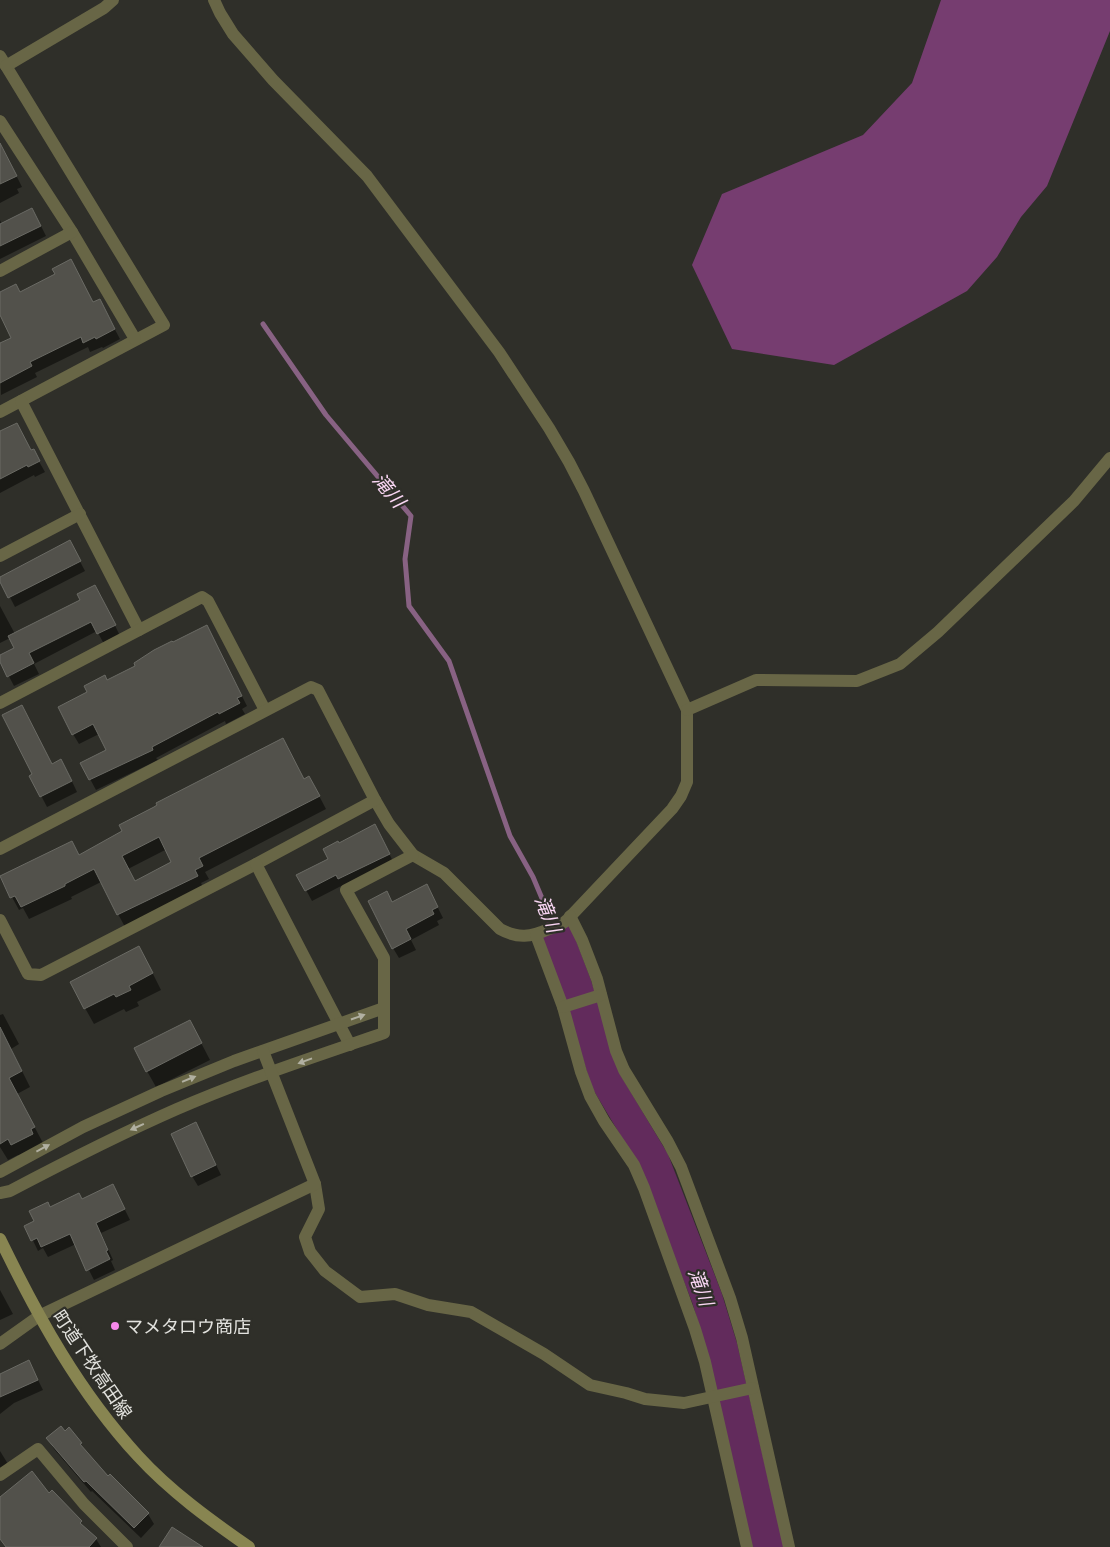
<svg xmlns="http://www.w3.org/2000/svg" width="1110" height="1547" font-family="Ubuntu,'Noto Sans JP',sans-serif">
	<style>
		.forest { fill: #763d70 }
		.shadow { fill: #0007; fill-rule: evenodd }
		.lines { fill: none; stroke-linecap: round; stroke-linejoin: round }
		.stream { stroke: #886283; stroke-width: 5 }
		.river { stroke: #622b5c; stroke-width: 31 }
		.building { fill: #52514b; stroke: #6a6a64; fill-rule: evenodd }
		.street { stroke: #686646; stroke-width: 12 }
		.secondary { stroke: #888551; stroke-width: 12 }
		.oneway { fill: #b1b0a1 }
		.poi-dot { fill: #f788eb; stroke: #2f2f29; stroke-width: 2 }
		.labels { text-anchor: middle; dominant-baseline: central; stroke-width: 4.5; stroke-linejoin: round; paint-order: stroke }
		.poi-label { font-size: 18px; fill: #e2e2de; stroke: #2f2f29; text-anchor: start }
		.street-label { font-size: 18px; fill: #e2e2de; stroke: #2f2f29 }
		.water-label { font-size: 19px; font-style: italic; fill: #f9d6f3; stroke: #2f2f29 }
	</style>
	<rect width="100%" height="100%" fill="#2f2f29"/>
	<!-- forest -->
	<path class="forest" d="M941 0H1110V31L1047 186 1021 217 997 257 967 291 834 365 732 349 692 265 722 194 863 135 912 83Z"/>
	<!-- shadow -->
	<g class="shadow">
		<path d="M0 160 12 167 22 187 17 189 19 193 0 203Z"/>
		<path d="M0 220 2 225 38 220 46 236 0 259Z"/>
		<path d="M20 293 93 304 105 311 120 339 103 348 102 347 90 352 88 347 35 373 37 377 1 395 0 345 13 338 0 312V294Z"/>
		<path d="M0 433 31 452 33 451 45 472 35 477 34 475 0 493Z"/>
		<path d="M75 552 85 571 15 607 0 578Z"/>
		<path d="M101 596 120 636 104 644 97 631 34 664 39 674 14 686 0 659V657L16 649 10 638 0 643V606L15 634Z"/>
		<path d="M212 637 247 706 242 709 245 714 226 724 225 721 156 758 158 760 96 790 82 764 108 751 99 734 79 744 73 734 107 681 137 667 172 644Z"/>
		<path d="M52 766 67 771 77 792 47 807 31 776Z"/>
		<path d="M304 780 316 790 326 809 205 872 209 879 201 883 204 889 125 927 101 882 71 897 72 899 29 919 23 908 19 910 1 877 79 857ZM167 849 173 862 135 882 128 869Z"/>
		<path d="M380 836 395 865 345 889 343 885 312 901 298 875 329 859 339 845Z"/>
		<path d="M432 896 443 918 437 921 439 925 411 940 416 950 399 958 393 948 392 903Z"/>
		<path d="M148 964 161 990 137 1002 139 1006 126 1012 124 1009 94 1024 85 1008Z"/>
		<path d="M3 1014 19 1044 11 1049 30 1087 17 1094 43 1143 21 1160 18 1155 8 1160 0 1147V1015Z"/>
		<path d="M198 1037 210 1060 156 1087 147 1071Z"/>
		<path d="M201 1134 221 1175 198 1186 192 1176Z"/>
		<path d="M113 1186 130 1220 101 1233 113 1260 111 1261 115 1270 94 1280 76 1244 48 1257 43 1248 38 1251 26 1226 36 1221 50 1208 82 1200Z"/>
		<path d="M0 1290 13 1314 0 1320Z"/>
		<path d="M34 1372 43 1390 14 1403 0 1414V1380Z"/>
		<path d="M48 1439 80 1443 85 1451 108 1478 148 1514 154 1524 141 1538 92 1491 91 1492 54 1449Z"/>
		<path d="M0 1451 8 1464 0 1469Z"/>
		<path d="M74 1518 96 1539 101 1547H46Z"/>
	</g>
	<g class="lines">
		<!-- stream -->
		<path class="stream" d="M263 324 326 415 411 516 405 559 409 606 449 661 510 836 533 877 557 934"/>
		<!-- river -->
		<path class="river" d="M557 934 576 984 606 1081 654 1161 707 1298 722 1347 768 1547"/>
	</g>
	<!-- building -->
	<g class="building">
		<path d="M0 143 17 176 0 184Z"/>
		<path d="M32 208 41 226 0 246V224Z"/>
		<path d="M71 259 93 302 100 299 115 329 96 339 95 337 83 343 81 337 30 362 32 366 0 383V343L11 338 0 315V292L16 284 20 292 55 274 52 269Z"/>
		<path d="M17 423 31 450 34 449 40 461 28 467 27 465 0 479V431Z"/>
		<path d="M70 540 81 561 8 598 0 582V577Z"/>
		<path d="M95 585 116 625 97 634 91 622 29 653 34 663 7 677 0 662V655L14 648 8 636 80 600 77 594Z"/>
		<path d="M207 625 242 696 237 698 240 703 219 714 218 712 152 747 153 750 89 780 80 763 106 750 93 724 72 735 58 707 87 692 84 686 105 675 107 680 135 666 134 663 154 650 172 641 173 642Z"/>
		<path d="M22 705 52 764 61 759 72 781 40 797 29 776 32 774 2 715Z"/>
		<path d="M283 738 304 779 309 776 320 796 199 858 203 866 195 870 198 876 117 915 94 869 65 884V886L21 907 15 896 10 898 0 876 72 841 79 855 122 831 119 825 154 807 157 805 156 803ZM159 837 171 862 135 881 122 856Z"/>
		<path d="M375 824 390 854 338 879 336 875 305 891 296 875 328 859 323 849 338 841 339 843Z"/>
		<path d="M427 884 438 907 432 910 434 914 406 929 411 939 392 949 368 901 387 891 392 902Z"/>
		<path d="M139 946 153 973 129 986 131 990 116 997 114 994 84 1009 70 982Z"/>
		<path d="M190 1020 202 1043 146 1072 134 1048Z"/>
		<path d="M0 1027 22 1071 9 1078 35 1127 31 1129 33 1134 11 1145 8 1139 0 1144Z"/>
		<path d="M196 1122 216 1165 191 1177 171 1134Z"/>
		<path d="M113 1184 125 1209 96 1223 108 1250 106 1251 110 1259 86 1271 70 1234 41 1247 37 1238 31 1241 24 1226 34 1221 29 1211 48 1202 50 1207 79 1193 82 1199Z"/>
		<path d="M29 1360 38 1380 0 1397V1374Z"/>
		<path d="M61 1426 65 1431 69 1427 82 1443 80 1444 108 1476 110 1474 149 1513 134 1528 86 1481 84 1482 46 1438Z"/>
		<path d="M32 1471 49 1493 52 1490 82 1521 80 1523 97 1538 89 1547H6L0 1539V1497Z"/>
		<path d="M172 1527 203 1547H159Z"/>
	</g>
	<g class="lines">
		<!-- street -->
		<g class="street">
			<path d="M214 0 220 13 233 34 273 80 367 176 499 352 549 428 569 462 584 491 687 710V782L681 796 672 809 567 920C562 925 556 927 549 929 531 937 518 939 500 929L444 873 413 855 389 824 375 800"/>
			<path d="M0 56 164 325 0 412"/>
			<path d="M6 66 104 8 113 0"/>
			<path d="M0 121 72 232 135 339"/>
			<path d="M0 271 72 232"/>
			<path d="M21 401 139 630"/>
			<path d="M0 556 80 514"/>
			<path d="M0 703 202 597 208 601 265 710"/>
			<path d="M687 710 756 680 857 681 900 664 938 632 1074 501 1110 458"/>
			<path d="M0 849 311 687 318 690 375 800 256 864 41 975 28 974 0 920"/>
			<path d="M256 864 350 1045"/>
			<path d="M570 916 582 940 597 979 616 1051 624 1070 668 1142 681 1167 730 1298 742 1338 789 1547"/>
			<path d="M536 935 563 1007 581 1072 590 1096 604 1121 634 1165 644 1188 695 1329 705 1362 747 1547"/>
			<path d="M563 1007 601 995"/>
			<path d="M0 1172 83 1127 161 1091 234 1061 384 1008"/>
			<path d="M315 1184 319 1209 305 1237 310 1252 325 1271 360 1297 395 1294 428 1305 471 1312 544 1354 590 1385 626 1393 645 1399 684 1403 753 1388"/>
			<path d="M0 1193 10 1191C65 1162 120 1134 177 1109 244 1080 314 1057 384 1033V958L346 890 413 855"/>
			<path d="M0 1344 39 1316 315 1184 263 1051"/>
			<path d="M0 1475 38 1449 84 1504 127 1547"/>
		</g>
		<!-- secondary -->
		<path class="secondary" d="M0 1239C38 1317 79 1392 138 1456 170 1491 210 1520 249 1547"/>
	</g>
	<!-- one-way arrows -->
	<defs><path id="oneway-solid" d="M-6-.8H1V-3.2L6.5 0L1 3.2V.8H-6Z" transform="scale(1.25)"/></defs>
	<g class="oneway">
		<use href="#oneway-solid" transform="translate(358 1017) rotate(-19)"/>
		<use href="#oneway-solid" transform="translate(305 1061) rotate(160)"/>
		<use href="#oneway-solid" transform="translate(189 1079) rotate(-22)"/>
		<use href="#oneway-solid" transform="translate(137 1127) rotate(156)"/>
		<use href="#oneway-solid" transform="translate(43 1148) rotate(-28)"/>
	</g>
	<!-- markers -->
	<circle class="poi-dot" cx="115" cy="1326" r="5"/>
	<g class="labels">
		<!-- poi labels -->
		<g class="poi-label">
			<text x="125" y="1326">マメタロウ商店</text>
		</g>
		<!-- street labels -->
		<g class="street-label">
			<text transform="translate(93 1364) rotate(56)">町道下牧高田線</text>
		</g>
		<!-- water labels -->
		<g class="water-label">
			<text transform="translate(389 490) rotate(50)">滝川</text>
			<text transform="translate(548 914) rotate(68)">滝川</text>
			<text transform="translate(701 1287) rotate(70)">滝川</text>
		</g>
	</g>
</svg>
